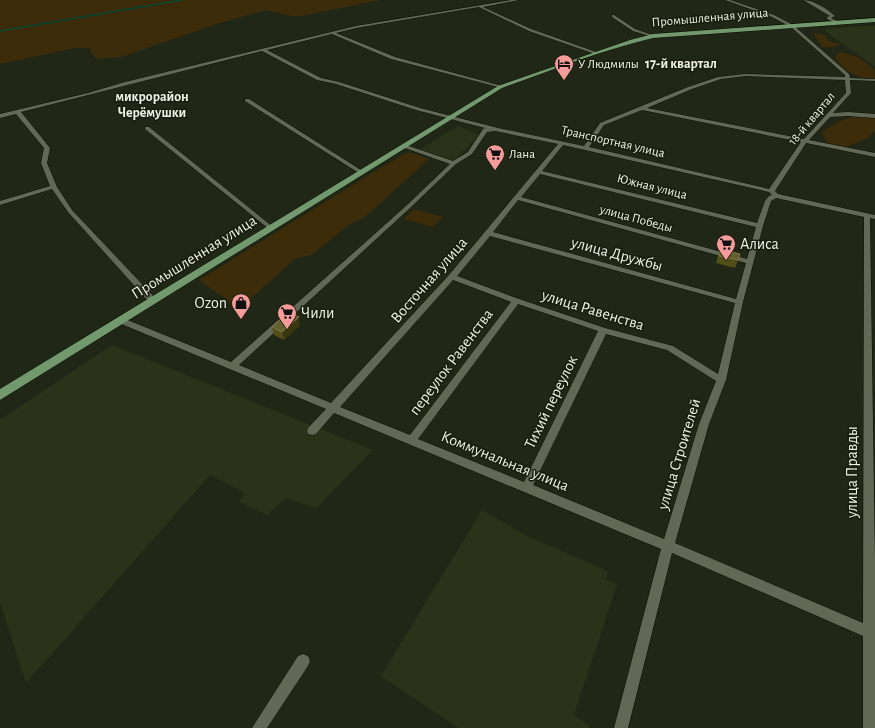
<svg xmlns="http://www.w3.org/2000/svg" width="875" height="728" font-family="'Alegreya Sans',sans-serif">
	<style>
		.built { fill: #2a321a }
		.green { fill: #3c2c09 }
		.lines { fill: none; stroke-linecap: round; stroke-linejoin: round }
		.stream { stroke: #054934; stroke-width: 1.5 }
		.minor-casing { stroke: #0b1003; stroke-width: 1 }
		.major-casing { stroke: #0b1003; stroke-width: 1 }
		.minor { fill: #616855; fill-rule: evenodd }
		.major { fill: #72996e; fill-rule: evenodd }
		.wall { fill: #534d18 }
		.shaded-wall { fill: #38370e }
		.building { fill: #635f2e; stroke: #79764b }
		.labels { text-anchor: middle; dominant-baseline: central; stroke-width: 3; stroke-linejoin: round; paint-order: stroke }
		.far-street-label { font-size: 13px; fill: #edf1e6; stroke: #181d0d }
		.far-poi-label { font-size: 13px; fill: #edf1e6; stroke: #181d0d; text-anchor: start }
		.far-neighbourhood-label { font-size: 14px; font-weight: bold; fill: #edf1e6; stroke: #181d0d }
		.poi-label { font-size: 16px; fill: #edf1e6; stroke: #181d0d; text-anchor: start }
		.street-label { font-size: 16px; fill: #edf1e6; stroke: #181d0d }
	</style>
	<rect width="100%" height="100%" fill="#212716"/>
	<!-- built -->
	<g class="built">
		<path d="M863 26H875V67L822 29Z"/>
		<path d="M458 126 479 135 454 160 419 150Z"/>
		<path d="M112 345 373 450 316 508 286 498 267 515 239 502 245 493 210 475 26 683 0 602V420Z"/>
		<path d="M482 510 527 536 608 571 606 580 617 584 574 715 590 726 589 728H459L381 676Z"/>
	</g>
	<!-- green -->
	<g class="green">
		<path d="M0 0H380L302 16H291L266 10 220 23 121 57 97 59 91 53V48H75L0 64Z"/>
		<path d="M813 33 827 35 825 37 829 41 840 44 834 47H822Z"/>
		<path d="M840 52 858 57 874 69 875 79C857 78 844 72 835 57Z"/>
		<path d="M856 116 875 118V131L868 138 846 147 827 143 822 132 840 121Z"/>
		<path d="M408 152 429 159 364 218 350 224 311 255 295 259 250 299 232 303 199 280 377 170Z"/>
		<path d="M414 209 443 217 433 227 404 219Z"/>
	</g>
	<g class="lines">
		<!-- stream -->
		<path class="stream" d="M0 31 182 0"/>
		<defs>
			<g id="minor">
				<path d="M511 0H519L483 7 531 29 599 53 595 54 529 31 479 7 356 28 336 33 395 57 502 86V88L391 59 332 34 267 50 321 78 339 82 420 108 498 128 584 146 600 123 688 87 718 77 745 74 845 77V75L791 27 772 17 725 0H730L774 15 793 25 849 74 850 78 875 79V81L850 80 851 93 833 113 848 112 875 114V118L848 116 830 117 809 140 875 153V157L806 143 775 191 778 194 875 215V219L870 218 875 561V728H863V636L672 553 628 728H614L661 549 334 413 316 434 312 435 308 434 307 431 308 428 326 409 119 323 118 321 119 319H125L231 362 406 206 450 164 402 147V145H406L453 161 468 152 483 129 485 128 416 110 336 84 317 80 262 51 21 112 50 148 47 163 57 187 72 210 156 299 157 301 156 303H150L68 212 52 189 0 205V201L50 186 41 163 44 148 16 114 0 118V114L88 93 125 82 356 26ZM745 76 845 80 846 93 804 139 647 108 692 89 721 79ZM642 110 801 142 769 189 589 147 604 125ZM495 131 558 144 449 275 331 403 239 365 410 208 456 164 472 154 487 132ZM563 145 769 192 772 195 769 196 765 201 757 223 542 171ZM540 174 756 227 747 259 521 197ZM776 198 864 217 863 623 675 543 709 424 726 380 743 302 763 226 771 201ZM518 200 746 263 736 299 493 232ZM490 236 735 303 718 374 673 346 605 328 519 299 457 276ZM453 280 511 302 410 435 340 407ZM518 304 598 331 524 482 418 439ZM606 334 667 350 716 381 699 424 664 539 533 485Z"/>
				<path d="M803 0C814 0 827 9 835 16L831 18 839 22 836 23 827 19V17L830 16Z"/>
				<path d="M612 15H614L635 29 655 36 653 37 633 31 612 17Z"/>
				<path d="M245 99H249L364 172 359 173 245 101Z"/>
				<path d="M145 127H149L273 227V229H269L145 129Z"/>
				<path d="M303 654 308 656 310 661 308 666 267 728H252L298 656Z"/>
			</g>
			<path id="major" d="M875 18V22L653 38C602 50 552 70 502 88L0 400V389L498 86 630 40 653 34Z"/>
		</defs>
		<!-- minor casing -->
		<use href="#minor" class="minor-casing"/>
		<!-- major casing -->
		<use href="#major" class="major-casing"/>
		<!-- minor -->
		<use href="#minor" class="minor"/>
		<!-- major -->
		<use href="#major" class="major"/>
	</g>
	<!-- wall -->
	<g class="wall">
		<path d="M720 249 738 260 735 268 716 263Z"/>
		<path d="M300 325 284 340 274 335 272 327Z"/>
	</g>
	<!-- shaded-wall -->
	<path class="shaded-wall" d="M299 317 300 325 284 340 282 332Z"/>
	<!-- building -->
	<g class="building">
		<path d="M720 249 740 254 738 260 719 256Z"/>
		<path d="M288 312 299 317 282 332 272 327Z"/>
	</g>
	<!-- icons -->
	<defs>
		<symbol id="hotel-pin" viewBox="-11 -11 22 30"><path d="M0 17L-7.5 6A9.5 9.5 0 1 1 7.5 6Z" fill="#f59b99" stroke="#181d0d"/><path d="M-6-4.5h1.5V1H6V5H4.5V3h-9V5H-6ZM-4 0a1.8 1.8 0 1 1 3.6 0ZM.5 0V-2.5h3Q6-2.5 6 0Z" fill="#111"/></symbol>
		<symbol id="supermarket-pin" viewBox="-11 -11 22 30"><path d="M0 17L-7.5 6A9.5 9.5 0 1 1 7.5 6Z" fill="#f59b99" stroke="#181d0d"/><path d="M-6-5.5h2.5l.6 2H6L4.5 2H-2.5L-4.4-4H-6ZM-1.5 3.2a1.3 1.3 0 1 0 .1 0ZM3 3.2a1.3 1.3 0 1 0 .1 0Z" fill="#111"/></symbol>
		<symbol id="shop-pin" viewBox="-11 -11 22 30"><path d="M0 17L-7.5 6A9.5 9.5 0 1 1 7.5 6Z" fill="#f59b99" stroke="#181d0d"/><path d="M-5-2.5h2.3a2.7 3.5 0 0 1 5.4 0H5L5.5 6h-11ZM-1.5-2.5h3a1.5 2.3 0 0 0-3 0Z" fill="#111"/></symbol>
	</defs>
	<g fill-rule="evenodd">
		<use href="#hotel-pin" x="553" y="53" width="22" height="30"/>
		<use href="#supermarket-pin" x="484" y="143" width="22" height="30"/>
		<use href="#supermarket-pin" x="715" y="233" width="22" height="30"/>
		<use href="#shop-pin" x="230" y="292" width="22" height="30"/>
		<use href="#supermarket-pin" x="276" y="302" width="22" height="30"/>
	</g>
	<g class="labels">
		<!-- far-street labels -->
		<g class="far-street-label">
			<text transform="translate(710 18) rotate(-5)">Промышленная улица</text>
			<text transform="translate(812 119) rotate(-50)">18-й квартал</text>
			<text transform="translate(613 142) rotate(13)">Транспортная улица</text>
			<text transform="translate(652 187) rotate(14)">Южная улица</text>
			<text transform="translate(636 219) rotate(15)">улица Победы</text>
		</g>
		<!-- far-poi labels -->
		<g class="far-poi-label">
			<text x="578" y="64">У Людмилы</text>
			<text x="509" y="154">Лана</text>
		</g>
		<!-- far-neighbourhood labels -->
		<g class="far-neighbourhood-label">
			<text x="681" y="64">17-й квартал</text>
			<text x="152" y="97">микрорайон<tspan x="152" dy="16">Черёмушки</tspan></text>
		</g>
		<!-- poi labels -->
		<g class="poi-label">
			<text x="740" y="244">Алиса</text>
			<text x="227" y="303" text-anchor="end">Ozon</text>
			<text x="301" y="313">Чили</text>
		</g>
		<!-- street labels -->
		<g class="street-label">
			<text transform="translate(617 254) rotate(15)">улица Дружбы</text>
			<text transform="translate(194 257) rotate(-32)">Промышленная улица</text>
			<text transform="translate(429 280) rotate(-49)">Восточная улица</text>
			<text transform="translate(593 310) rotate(17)">улица Равенства</text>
			<text transform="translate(451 362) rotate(-53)">переулок Равенства</text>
			<text transform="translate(551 402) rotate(-64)">Тихий переулок</text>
			<text transform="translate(679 454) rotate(-73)">улица Строителей</text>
			<text transform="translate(505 461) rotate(22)">Коммунальная улица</text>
			<text transform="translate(852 472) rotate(-90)">улица Правды</text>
		</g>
	</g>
</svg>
